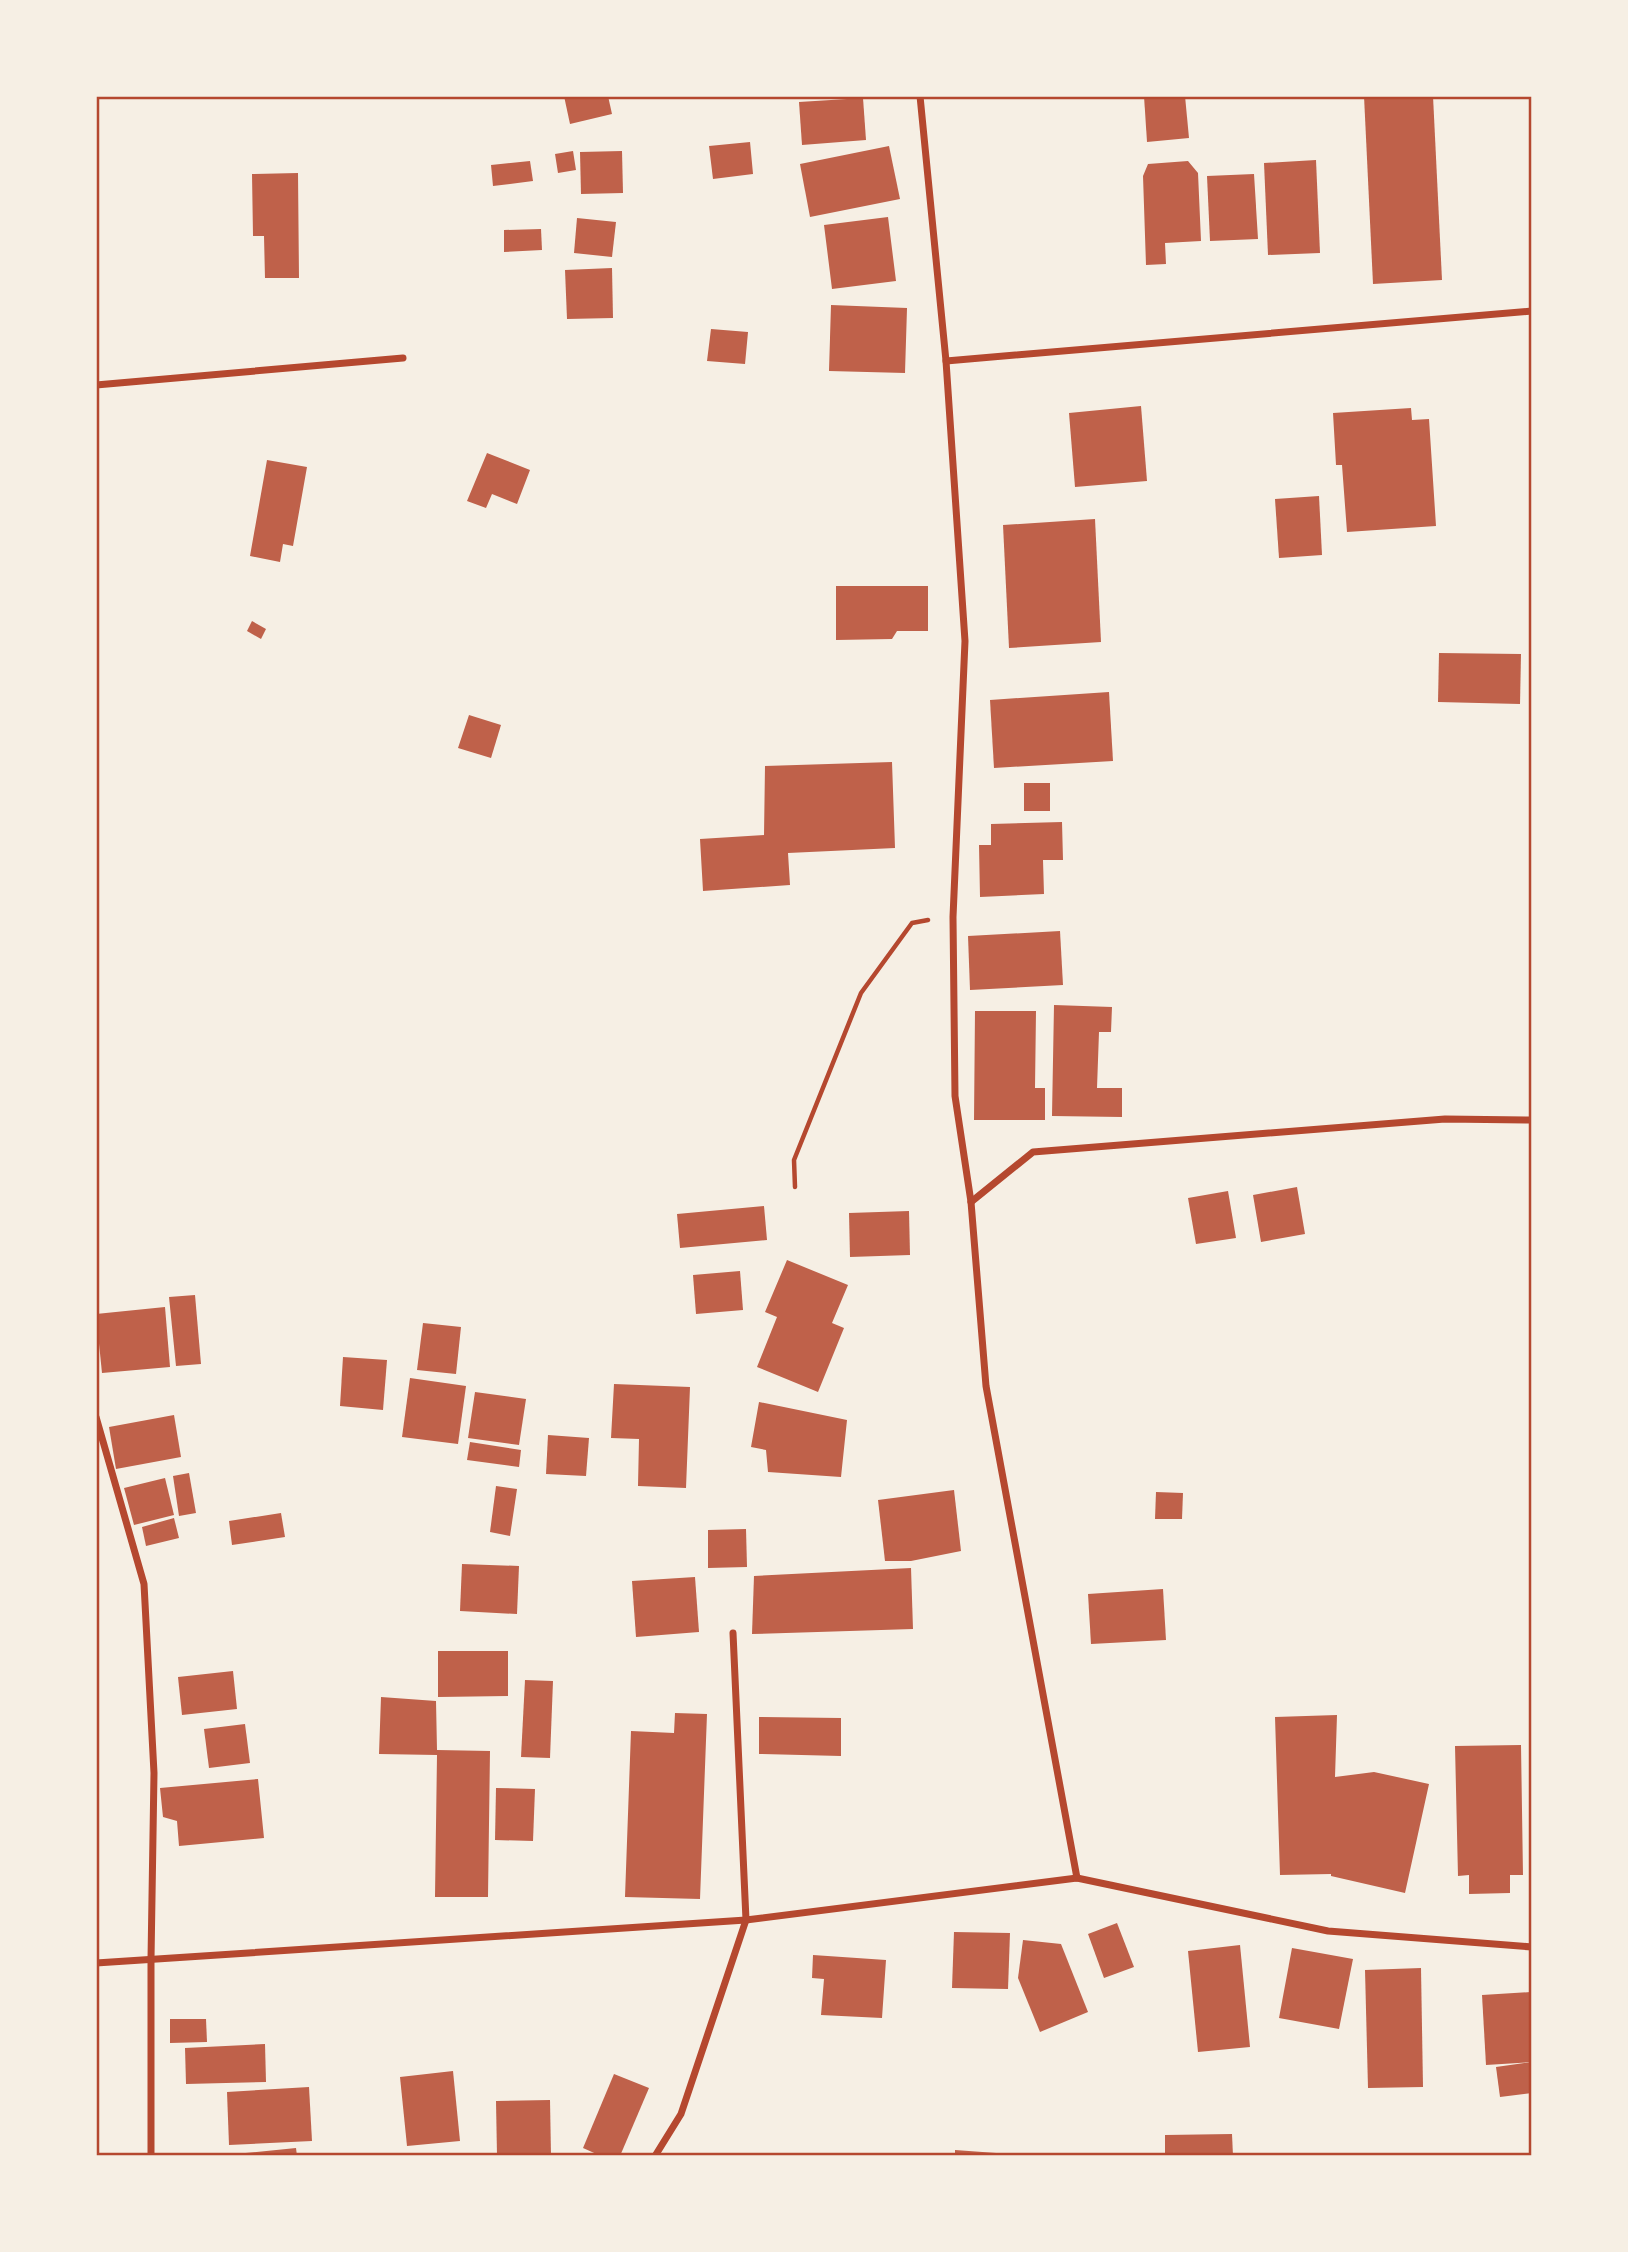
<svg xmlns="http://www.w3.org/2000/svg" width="1628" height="2252" font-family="Cabin,sans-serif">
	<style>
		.building { fill: #bf614a }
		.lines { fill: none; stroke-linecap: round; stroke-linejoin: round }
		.path { stroke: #b5482f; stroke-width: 4.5 }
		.minor { stroke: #b5482f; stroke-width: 7 }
		.neatline { fill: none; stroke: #b5482f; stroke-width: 2.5 }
	</style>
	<rect width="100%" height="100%" fill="#f6efe4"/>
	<!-- building -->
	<g class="building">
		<path d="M564 96H608L612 114 570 124Z"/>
		<path d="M1144 96H1185L1189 138 1147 142Z"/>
		<path d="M1364 96H1433L1442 280 1373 284Z"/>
		<path d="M863 98 866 140 802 145 799 102Z"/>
		<path d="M750 142 753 174 713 179 709 146Z"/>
		<path d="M889 146 900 199 810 217 800 164Z"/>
		<path d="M573 151 576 170 558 173 555 154Z"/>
		<path d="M622 151 623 193 581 194 580 152Z"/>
		<path d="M1316 160 1320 253 1268 255 1264 163Z"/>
		<path d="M530 161 533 181 493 186 491 165Z"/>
		<path d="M1188 161 1198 173 1201 241 1165 243 1166 264 1146 265 1143 176 1148 164Z"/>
		<path d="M298 173 299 278H265L264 236H253L252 174Z"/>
		<path d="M1254 174 1258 239 1210 241 1207 176Z"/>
		<path d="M888 217 896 281 832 289 824 225Z"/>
		<path d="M577 218 616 222 612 257 574 253Z"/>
		<path d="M541 229 542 250 504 252V230Z"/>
		<path d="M612 268 613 318 567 319 565 270Z"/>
		<path d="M831 305 907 308 905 373 829 371Z"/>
		<path d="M711 329 748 332 745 364 707 361Z"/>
		<path d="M1141 406 1147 481 1075 487 1069 413Z"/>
		<path d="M1411 408 1412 420 1429 419 1436 526 1347 532 1342 465H1336L1333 413Z"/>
		<path d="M487 453 530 470 517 504 492 494 486 508 467 501Z"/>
		<path d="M267 460 307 467 293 546 283 544 280 562 250 556Z"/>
		<path d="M1319 496 1322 555 1279 558 1275 499Z"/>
		<path d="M1095 519 1101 642 1009 648 1003 525Z"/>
		<path d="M836 586H928V631H897L892 639 836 640Z"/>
		<path d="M252 621 266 629 261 639 247 631Z"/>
		<path d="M1439 653 1521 654 1520 704 1438 702Z"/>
		<path d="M1109 692 1113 761 994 768 990 700Z"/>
		<path d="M469 715 501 725 491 758 458 748Z"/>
		<path d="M892 762 895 848 788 853 790 885 703 891 700 839 764 835 765 766Z"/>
		<rect x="1024" y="783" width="26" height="28"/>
		<path d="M1062 822 1063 860H1043L1044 894 980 897 979 845H991V824Z"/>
		<path d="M1060 931 1063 985 970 990 968 936Z"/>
		<path d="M1054 1005 1112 1007 1111 1032H1099L1097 1088H1122V1117L1052 1116Z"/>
		<path d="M975 1011H1036L1035 1088H1045V1120H974Z"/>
		<path d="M1297 1187 1305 1234 1261 1242 1253 1195Z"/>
		<path d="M1228 1191 1236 1238 1196 1244 1188 1198Z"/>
		<path d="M764 1206 767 1240 680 1248 677 1214Z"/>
		<path d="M909 1211 910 1255 850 1257 849 1213Z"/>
		<path d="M787 1260 848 1285 832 1323 844 1328 818 1392 757 1367 777 1317 765 1312Z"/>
		<path d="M740 1271 743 1310 696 1314 693 1275Z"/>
		<path d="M195 1295 201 1364 176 1366 169 1297Z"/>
		<path d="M165 1307 170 1367 102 1373 96 1314Z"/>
		<path d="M423 1323 461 1327 456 1374 417 1370Z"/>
		<path d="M343 1357 387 1360 383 1410 340 1406Z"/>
		<path d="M410 1378 466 1386 458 1444 402 1437Z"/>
		<path d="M614 1384 690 1387 686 1488 638 1486 639 1439 611 1438Z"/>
		<path d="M475 1392 526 1399 519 1445 468 1438Z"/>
		<path d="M759 1402 847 1420 841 1477 768 1472 766 1450 751 1447Z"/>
		<path d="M174 1415 181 1457 116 1469 109 1427Z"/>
		<path d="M548 1435 589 1438 586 1476 546 1474Z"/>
		<path d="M470 1442 521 1450 519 1467 467 1460Z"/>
		<path d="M189 1473 196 1513 179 1516 173 1476Z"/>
		<path d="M165 1478 174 1515 134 1525 124 1488Z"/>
		<path d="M496 1486 517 1489 510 1536 490 1532Z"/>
		<path d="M954 1490 961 1551 911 1561H885L878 1500Z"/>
		<path d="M1156 1492 1183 1493 1182 1519H1155Z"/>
		<path d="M281 1513 285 1537 232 1545 229 1521Z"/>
		<path d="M174 1518 179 1538 146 1546 142 1527Z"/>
		<path d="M746 1529 747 1567 708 1568V1530Z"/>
		<path d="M462 1564 519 1566 517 1614 460 1611Z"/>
		<path d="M911 1568 913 1629 752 1634 754 1576Z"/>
		<path d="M695 1577 699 1632 636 1637 632 1581Z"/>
		<path d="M1163 1589 1166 1640 1091 1644 1088 1594Z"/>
		<path d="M438 1651H508V1696L438 1697Z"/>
		<path d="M233 1671 237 1709 182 1715 178 1677Z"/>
		<path d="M525 1680 553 1681 550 1758 521 1757Z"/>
		<path d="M381 1697 436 1701 437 1750 490 1751 488 1897H435L437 1755 379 1754Z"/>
		<path d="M675 1713 707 1714 700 1899 625 1897 631 1731 674 1733Z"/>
		<path d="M1337 1715 1335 1777 1374 1772 1429 1784 1405 1893 1331 1876V1874L1280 1875 1275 1717Z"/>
		<path d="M759 1717 841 1718V1756L759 1754Z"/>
		<path d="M245 1724 250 1763 209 1768 204 1729Z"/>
		<path d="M1521 1745 1523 1875H1510V1893L1469 1894V1875L1458 1876 1455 1746Z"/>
		<path d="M258 1779 264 1838 179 1846 177 1821 163 1817 160 1788Z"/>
		<path d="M496 1788 535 1789 533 1841 495 1840Z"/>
		<path d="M1117 1923 1134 1967 1104 1978 1088 1934Z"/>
		<path d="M954 1932 1010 1933 1008 1989 952 1988Z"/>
		<path d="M1023 1940 1061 1944 1088 2012 1040 2032 1018 1978Z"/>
		<path d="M1240 1945 1250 2047 1198 2052 1188 1951Z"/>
		<path d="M1292 1948 1353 1959 1339 2029 1279 2018Z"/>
		<path d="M813 1955 886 1960 882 2018 821 2015 824 1979 812 1978Z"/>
		<path d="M1421 1968 1423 2087 1368 2088 1365 1970Z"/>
		<path d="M1531 1992 1532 2062 1486 2065 1482 1995Z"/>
		<path d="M170 2019H206L207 2042 170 2043Z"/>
		<path d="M265 2044 266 2082 186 2084 185 2048Z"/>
		<path d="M1532 2062V2093L1500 2097 1496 2067Z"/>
		<path d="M453 2071 460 2141 407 2146 400 2077Z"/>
		<path d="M614 2074 649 2088 620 2156H601L583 2148Z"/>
		<path d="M309 2087 312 2141 229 2145 227 2092Z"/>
		<path d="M550 2100 551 2156H497L496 2101Z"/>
		<path d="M1232 2134 1233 2156H1165V2135Z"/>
		<path d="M296 2148 297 2156H235V2154Z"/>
		<path d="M955 2150 1010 2154V2156H955Z"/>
	</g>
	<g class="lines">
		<!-- path -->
		<path class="path" d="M795 1187 794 1160 861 993 912 923 928 920"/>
		<!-- minor -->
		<g class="minor">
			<path d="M920 96 946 361 965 641 953 917 955 1096 971 1202 986 1386 1077 1878"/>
			<path d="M946 361 1532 311"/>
			<path d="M96 385 403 358"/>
			<path d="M971 1202 1033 1152 1445 1119 1532 1120"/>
			<path d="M96 1417 144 1584 154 1773 151 1959V2156"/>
			<path d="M96 1963 746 1920 1077 1878 1328 1931 1532 1947"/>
			<path d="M655 2156 681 2114 746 1920 733 1633"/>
		</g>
	</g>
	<!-- border -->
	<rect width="1628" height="2252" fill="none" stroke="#f6efe4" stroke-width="196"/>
	<rect x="98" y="98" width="1432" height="2056" class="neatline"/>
</svg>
